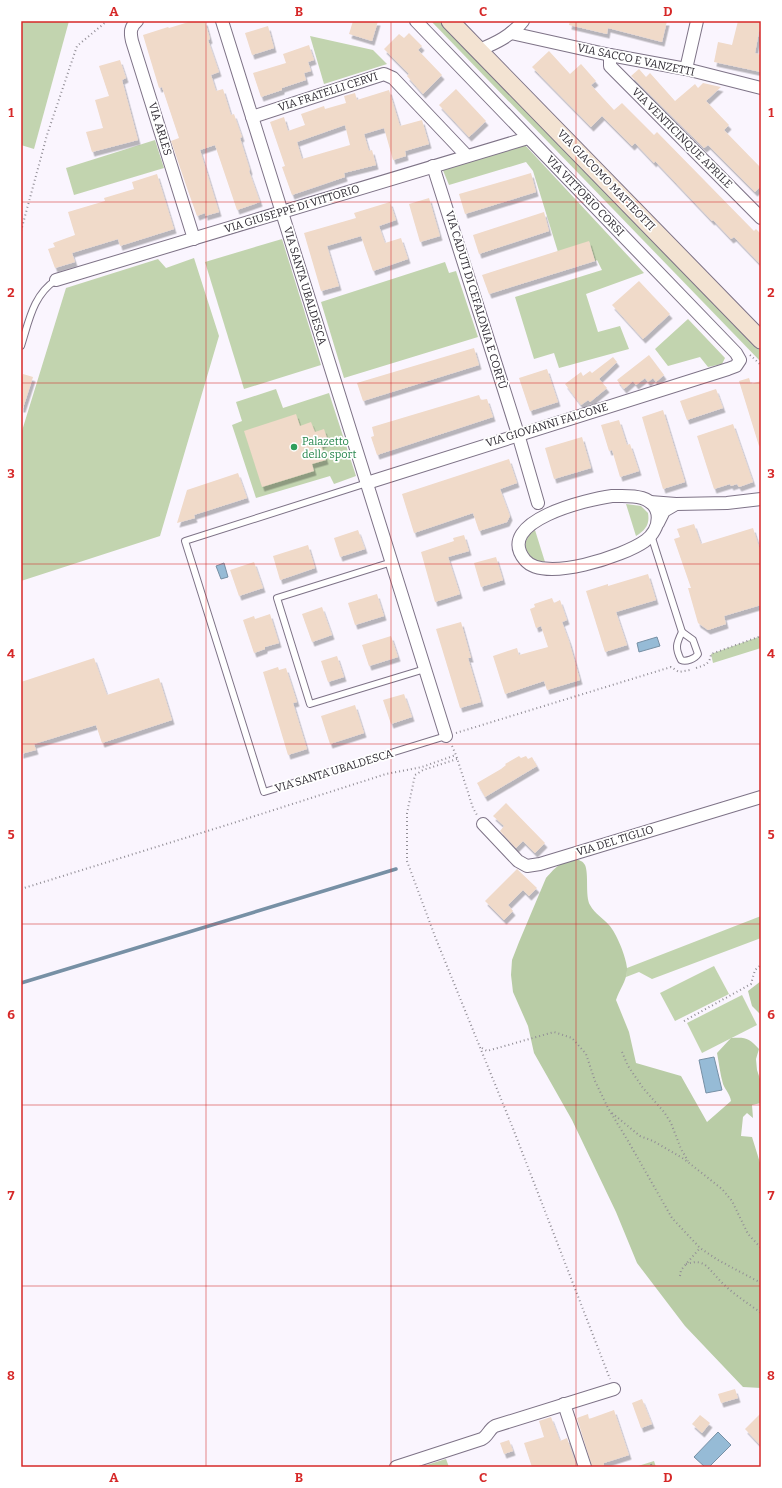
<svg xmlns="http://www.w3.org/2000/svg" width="782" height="1488" font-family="Bitter,serif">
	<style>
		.green { fill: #c2d4af }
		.forest { fill: #b9cca6 }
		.water { fill: #96bbd6; stroke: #7790a5 }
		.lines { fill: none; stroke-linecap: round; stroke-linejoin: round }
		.stream { stroke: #7790a5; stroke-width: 3.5 }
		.building { fill: #f0dac9; fill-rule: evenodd; filter: url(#shadow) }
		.service-casing { stroke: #7e7387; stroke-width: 8 }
		.minor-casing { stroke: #7e7387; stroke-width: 14 }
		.secondary-casing { stroke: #7e7387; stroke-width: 19 }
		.path { stroke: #928e96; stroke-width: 2; stroke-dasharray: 1 3; stroke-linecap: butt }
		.service { stroke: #fff; stroke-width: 6 }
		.minor { stroke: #fff; stroke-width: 12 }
		.secondary { stroke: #f3e3d2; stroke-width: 17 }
		.grid { fill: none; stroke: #d62828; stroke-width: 1; stroke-opacity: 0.55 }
		.leisure-dot { fill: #2e9e5b; stroke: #fff; stroke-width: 1.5 }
		.labels { text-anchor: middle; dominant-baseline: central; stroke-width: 3.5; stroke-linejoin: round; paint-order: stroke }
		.street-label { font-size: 11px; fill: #302c34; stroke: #fff }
		.leisure-label { font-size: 11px; fill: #27864d; stroke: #fff; text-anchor: start }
		.neatline { fill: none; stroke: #d62828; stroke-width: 1.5 }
		.grid-label { font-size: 13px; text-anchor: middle; font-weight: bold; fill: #d62828 }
	</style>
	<defs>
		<filter id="shadow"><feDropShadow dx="2.5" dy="4.5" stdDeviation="0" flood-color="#0004"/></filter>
	</defs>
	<rect width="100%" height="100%" fill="#faf5fe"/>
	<!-- green -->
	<g class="green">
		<path d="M21 21H69L34 149 21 145Z"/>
		<path d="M431 21H441L761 350V362Z"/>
		<path d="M310 36 373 50 387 64 324 84Z"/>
		<path d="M155 140 164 168 74 195 66 168Z"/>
		<path d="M524 144 644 273 586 294 598 332 620 326 629 349 559 368 554 353 534 359 515 297 602 270 597 260 595 261 589 242 558 252 533 171 526 162 449 185 442 168Z"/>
		<path d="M282 239 321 365 244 389 205 262Z"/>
		<path d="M194 258 219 336 160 536 21 581V434L66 288 158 259 166 268Z"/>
		<path d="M445 262 449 273 456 271 478 337 344 378 321 302Z"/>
		<path d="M688 319 725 358 722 364 708 367 700 357 668 366 655 349Z"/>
		<path d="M276 389 283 408 329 393 356 476 334 484 330 476 256 498 232 425 242 421 236 402Z"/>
		<path d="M626 504 641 506 648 513C650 525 645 530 636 536Z"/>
		<path d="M535 530 545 562C524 561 518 542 535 530Z"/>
		<path d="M761 636V648L713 663 711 654Z"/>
		<path d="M761 916V938L652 979 639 972 626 977 627 968Z"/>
		<path d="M714 966 729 994 675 1021 660 993Z"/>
		<path d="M742 995 757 1025 702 1053 687 1023Z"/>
		<path d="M446 1459 449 1467H420Z"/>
		<path d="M654 1461 656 1467H635Z"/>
	</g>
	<!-- forest -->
	<g class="forest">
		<path d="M575 859C579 860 583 861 585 865 589 874 585 896 590 905 595 914 603 918 609 925 617 934 626 957 627 968 628 979 619 990 616 1000L629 1032 636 1063 681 1076 707 1122 731 1101C730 1094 726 1091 723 1084 720 1074 719 1063 717 1053L731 1038C746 1037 749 1038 759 1049L756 1059 757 1070 761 1082V1103L752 1105 753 1118 747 1113 743 1117 741 1136 752 1137 761 1166V1388L743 1387 685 1326 637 1263 616 1212 572 1120 534 1053 528 1026 513 992 511 975 512 960 519 942 546 878C556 867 560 862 575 859Z"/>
		<path d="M761 981V1015L752 1006 748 991Z"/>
	</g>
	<!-- water -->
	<g class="water">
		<path d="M224 563 228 577 221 579 216 566Z"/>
		<path d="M657 637 660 646 639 652 637 643Z"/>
		<path d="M714 1057 722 1090 706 1093 699 1060Z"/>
		<path d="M718 1432 731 1445 709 1467H705L694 1457Z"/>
	</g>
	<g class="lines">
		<!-- stream -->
		<path class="stream" d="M21 983 396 869"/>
	</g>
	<!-- building -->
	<g class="building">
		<path d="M192 21H205L210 39 208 40 219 72 211 75 216 91 223 89 231 115 234 114 242 137 240 138 250 170 249 171 260 202 237 210 215 145 200 150 219 212 205 216V213L197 216 187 188 171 141 179 138 162 87 159 88 143 35 168 27 169 28Z"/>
		<path d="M353 21H378L372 41 349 34Z"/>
		<path d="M570 21H667L662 42 608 28 607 34 569 25Z"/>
		<path d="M738 21H761L755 53 761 55V72L714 62 718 42 732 45Z"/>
		<path d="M268 26 274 48 252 55 245 33Z"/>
		<path d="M409 33 422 46 418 50 442 75 423 94 407 76 409 74 384 49 399 34 404 38Z"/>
		<path d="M309 45 314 60 308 62 311 71 304 73 306 80 282 88V90L261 97 253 73 286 63 283 54Z"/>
		<path d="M549 51 570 74 581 64 596 81 591 85 614 110 622 103 654 135 657 132 754 231 756 229 761 234V265L734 237 731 239 713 220 712 221 655 161 654 163 635 143 632 146 602 116 591 127 532 67Z"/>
		<path d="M120 60 126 78 122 80 138 140 92 152 86 132 103 128 95 100 109 96 99 66Z"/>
		<path d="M639 69 646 77 650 73 675 101 695 84 698 88 703 83 721 87 706 101 729 125 724 130 761 168V186L755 192 708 145 704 148 631 76Z"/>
		<path d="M456 89 486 121 469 137 439 105Z"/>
		<path d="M389 90 400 126 422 120 429 144 405 151 406 156 393 160 384 128 364 134 369 151 372 150 376 165 344 173 345 177 292 195 282 167 285 166 270 122 284 117 288 131 305 125 301 114 324 106 325 109 346 103 344 96 355 93 357 100ZM345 125 350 145 302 159 297 142Z"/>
		<path d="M531 173 536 192 465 214 459 194Z"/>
		<path d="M157 174 174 229 120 246 118 239 72 253 75 262 55 268 48 249 55 247 53 243 75 235 68 212 105 201 104 198 134 189 132 182Z"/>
		<path d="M429 198 440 236 420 242 409 204Z"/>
		<path d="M390 202 396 220 379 226 385 243 401 238 408 259 373 271 361 236 327 246 339 286 321 291 304 233 356 218 354 213Z"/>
		<path d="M544 212 549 231 479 254 473 235Z"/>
		<path d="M589 241 595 261 489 294 482 275Z"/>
		<path d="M639 281 670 314 643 339 612 305Z"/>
		<path d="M474 348 479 365 363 401 357 383Z"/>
		<path d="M649 355 664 375 656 382 653 378 648 382 645 378 636 385 633 381 624 389 617 380Z"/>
		<path d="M613 357 617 362 599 379 607 388 590 402 588 400 581 405 565 384 581 372 583 376 590 371 592 373Z"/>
		<path d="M547 369 558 402 530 411 519 378Z"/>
		<path d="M23 374 33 377 23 408H21V381Z"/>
		<path d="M749 378 751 384 761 381V445L759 446 739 381Z"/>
		<path d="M716 389 723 408 687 420 680 401Z"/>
		<path d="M479 395 481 400 487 399 493 417 377 455 371 437 374 436 372 427Z"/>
		<path d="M663 410 685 482 663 489 642 417Z"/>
		<path d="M296 414 300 426 311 422 315 432 324 429 328 441 321 444 326 460 312 464 314 471 262 487 244 431Z"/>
		<path d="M619 420 627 445 630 444 639 471 620 477 612 450 609 451 601 425Z"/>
		<path d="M733 424 753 482 739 487 737 484 731 486 730 484 714 489 697 436Z"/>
		<path d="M582 437 591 468 554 479 545 448Z"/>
		<path d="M509 459 517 483 500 489 510 516 507 522 479 531 473 513 414 533 402 494Z"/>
		<path d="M238 473 247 498 194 515 195 518 177 523 187 490Z"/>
		<path d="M694 524 701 544 753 528 761 553V605L724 616 726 624 708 630 698 623 688 588H691L674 539 680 537 677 529Z"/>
		<path d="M358 530 365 549 340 557 334 538Z"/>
		<path d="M464 535 469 551 448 557 460 594 435 602 421 552 454 541 453 538Z"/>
		<path d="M308 545 315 568 280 580 273 556Z"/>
		<path d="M496 557 503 580 481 587 474 563Z"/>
		<path d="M254 562 263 588 239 596 230 570Z"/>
		<path d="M648 574 656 600 616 612 627 645 605 652 586 591 608 584V586Z"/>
		<path d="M377 594 384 616 355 625 348 603Z"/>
		<path d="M552 598 554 603 560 600 567 620 562 622 569 641 580 680 547 690 544 681 505 694 493 656 517 648 519 655 548 647 541 626 536 628 530 609 535 607 534 604Z"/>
		<path d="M322 607 332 635 312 642 302 614Z"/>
		<path d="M270 614 279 643 265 647V649L254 653 243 620 254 616 255 619Z"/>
		<path d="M461 622 471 658H468L481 702 460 708 436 629Z"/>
		<path d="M391 636 398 657 369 666 362 645Z"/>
		<path d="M337 656 344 677 328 682 321 661Z"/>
		<path d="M94 658 107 695 159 678 172 720 102 743 96 725 34 744 36 750 21 754V682Z"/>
		<path d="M278 667 279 670 286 668 297 702 293 703 307 749 288 755 263 672Z"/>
		<path d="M404 694 412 717 391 724 383 700Z"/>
		<path d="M355 705 364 733 330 744 321 716Z"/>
		<path d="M519 756 521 758 526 756 528 759 532 757 537 766 485 797 477 783 501 769 506 765 505 764Z"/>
		<path d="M506 803 545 843 535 853 523 841 516 848 500 831 504 826 493 816Z"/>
		<path d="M517 869 537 888 529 896 523 890 508 905 513 911 504 920 485 901Z"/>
		<path d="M735 1389 738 1398 721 1403 718 1394Z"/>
		<path d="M642 1399 652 1424 641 1428 632 1403Z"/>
		<path d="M614 1410 629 1455 604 1463V1465L597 1467H592L577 1418 588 1414 589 1419Z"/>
		<path d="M761 1413V1446L745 1429Z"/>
		<path d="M700 1415 710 1423 702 1433 692 1424Z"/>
		<path d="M551 1417 560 1441 567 1438 577 1467H532L524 1443 544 1437 539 1421Z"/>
		<path d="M509 1440 513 1451 504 1454 500 1443Z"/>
	</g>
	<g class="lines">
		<defs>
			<g id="service">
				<path d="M21 346C29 321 33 295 56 280"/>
				<path d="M367 483 185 541 264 792 446 736"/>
				<path d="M651 535 682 632"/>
				<path d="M392 562 277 598 310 704 425 669"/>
				<path d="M682 632 693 640 698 654C695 659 686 662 681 660 675 648 676 644 682 632Z"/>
			</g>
			<g id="minor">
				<path d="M137 21C130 27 130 32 132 41L194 239"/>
				<path d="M222 21 446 736"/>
				<path d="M511 33 610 55 686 69 761 88"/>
				<path d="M479 50C496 43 511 36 523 21"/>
				<path d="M610 55V66L761 218"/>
				<path d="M686 69 697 21"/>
				<path d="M252 117 384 74 393 78 467 156"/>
				<path d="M433 166 518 434 538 503"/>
				<path d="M56 280 528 138"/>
				<path d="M367 483 728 369 736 366 740 360 736 353 416 21"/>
				<path d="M612 496C622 496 633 495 642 498 664 505 661 529 645 541 624 556 544 583 525 560 493 521 589 499 612 496Z"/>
				<path d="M650 502 676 504 664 511 658 523"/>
				<path d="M676 504 727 503 761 499"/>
				<path d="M483 824 518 861 527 866 540 864 761 797"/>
				<path d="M564 1404 585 1467"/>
				<path d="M396 1467 482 1439C488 1436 489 1429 495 1426L614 1389"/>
			</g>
			<path id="secondary" d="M450 21 761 340"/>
		</defs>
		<!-- service casing -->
		<use href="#service" class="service-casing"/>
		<!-- minor casing -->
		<use href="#minor" class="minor-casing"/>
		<!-- secondary casing -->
		<use href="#secondary" class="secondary-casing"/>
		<!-- path -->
		<g class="path">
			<path d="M21 231 47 135 77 46 107 21"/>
			<path d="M750 355 761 365"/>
			<path d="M696 668C705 665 710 664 711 654L761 636"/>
			<path d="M456 733 671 667 679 672 690 670"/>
			<path d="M452 746 456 755 473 808 477 815"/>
			<path d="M457 759 423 770 415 775 407 813V861L436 939 512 1126 610 1379"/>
			<path d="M21 889 230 824 386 774 422 767 456 755"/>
			<path d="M684 1021 751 984 755 970 761 965"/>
			<path d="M482 1048 487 1051 554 1032 572 1038 586 1054 595 1081 608 1108 628 1141 672 1218 700 1248 718 1260 761 1283"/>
			<path d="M622 1052 628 1066 643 1088 664 1112 671 1123 681 1149 688 1161"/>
			<path d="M612 1113 640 1136 653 1141 684 1159 722 1189 732 1201 748 1234 761 1248"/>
			<path d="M686 1264C691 1263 696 1261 701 1263 707 1265 711 1271 715 1275 728 1291 745 1301 761 1313"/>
			<path d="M680 1276 681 1270 700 1248"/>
			<path d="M651 1464 652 1467"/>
		</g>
		<!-- service -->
		<use href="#service" class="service"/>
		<!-- minor -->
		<use href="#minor" class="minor"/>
		<!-- secondary -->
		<use href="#secondary" class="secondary"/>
	</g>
	<!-- grid -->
	<path class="grid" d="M206 21V1467M391 21V1467M576 21V1467M21 202H761M21 383H761M21 564H761M21 744H761M21 924H761M21 1105H761M21 1286H761"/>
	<!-- markers -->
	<circle class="leisure-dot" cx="294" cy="447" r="4"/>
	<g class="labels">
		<!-- street labels -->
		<g class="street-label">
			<text transform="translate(636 60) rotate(12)">VIA SACCO E VANZETTI</text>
			<text transform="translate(328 92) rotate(-18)">VIA FRATELLI CERVI</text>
			<text transform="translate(160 129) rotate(73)">VIA ARLES</text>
			<text transform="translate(682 138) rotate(45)">VIA VENTICINQUE APRILE</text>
			<text transform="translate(606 180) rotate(46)">VIA GIACOMO MATTEOTTI</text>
			<text transform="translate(585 196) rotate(46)">VIA VITTORIO CORSI</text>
			<text transform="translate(292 209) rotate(-17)">VIA GIUSEPPE DI VITTORIO</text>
			<text transform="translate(305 286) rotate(73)">VIA SANTA UBALDESCA</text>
			<text transform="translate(476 300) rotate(73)">VIA CADUTI DI CEFALONIA E CORFÙ</text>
			<text transform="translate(547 425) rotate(-17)">VIA GIOVANNI FALCONE</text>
			<text transform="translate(334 771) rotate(-17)">VIA SANTA UBALDESCA</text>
			<text transform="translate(615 841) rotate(-17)">VIA DEL TIGLIO</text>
		</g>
		<!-- leisure labels -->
		<g class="leisure-label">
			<text x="302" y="441">Palazetto<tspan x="302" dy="13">dello sport</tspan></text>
		</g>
	</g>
	<!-- border -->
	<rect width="782" height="1488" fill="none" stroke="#ffffff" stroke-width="44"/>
	<rect x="22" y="22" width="738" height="1444" class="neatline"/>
	<g class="grid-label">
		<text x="114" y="16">A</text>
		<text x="299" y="16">B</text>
		<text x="483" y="16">C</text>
		<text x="668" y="16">D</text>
		<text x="11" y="117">1</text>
		<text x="771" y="117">1</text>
		<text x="11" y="297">2</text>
		<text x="771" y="297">2</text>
		<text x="11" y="478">3</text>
		<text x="771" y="478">3</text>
		<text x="11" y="658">4</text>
		<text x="771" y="658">4</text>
		<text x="11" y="839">5</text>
		<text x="771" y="839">5</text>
		<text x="11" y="1019">6</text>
		<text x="771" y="1019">6</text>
		<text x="11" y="1200">7</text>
		<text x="771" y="1200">7</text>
		<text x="11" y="1380">8</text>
		<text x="771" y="1380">8</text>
		<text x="114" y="1482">A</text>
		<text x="299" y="1482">B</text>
		<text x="483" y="1482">C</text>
		<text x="668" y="1482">D</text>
	</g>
</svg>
